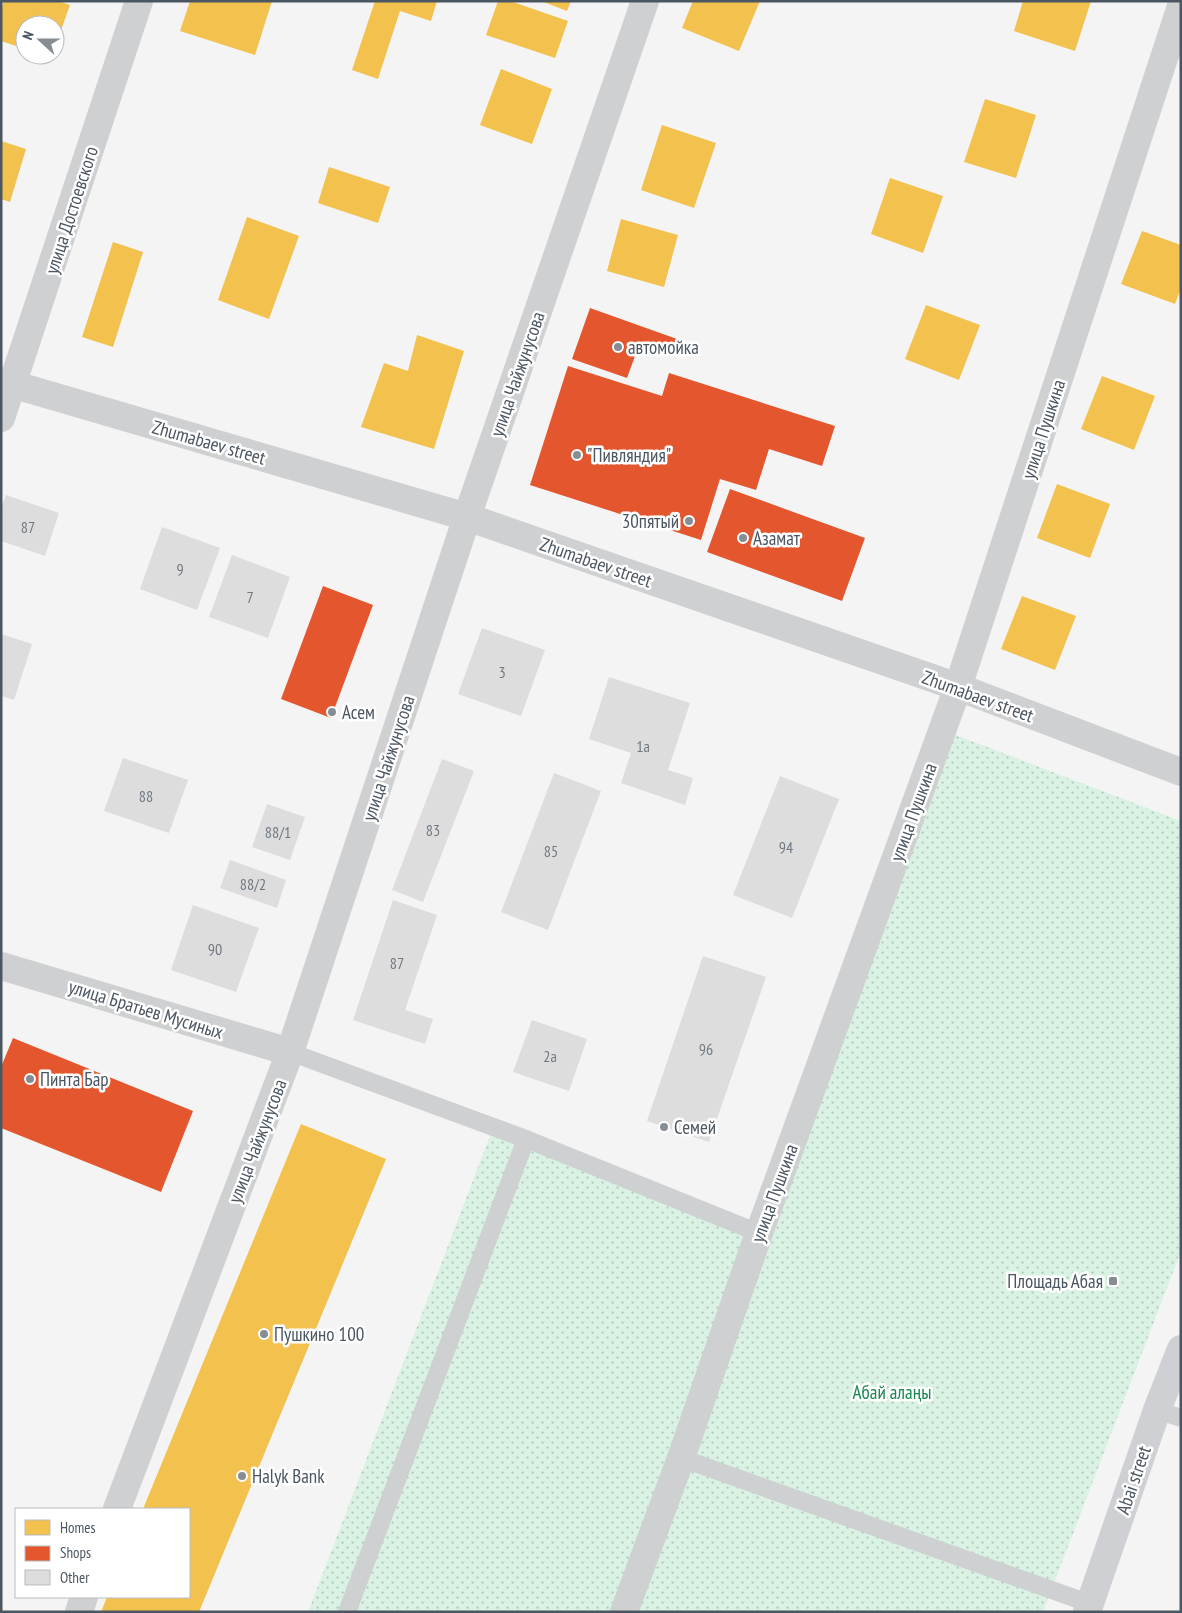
<svg xmlns="http://www.w3.org/2000/svg" width="1182" height="1613" font-family="'PT Sans Narrow',sans-serif">
	<style>
		.park { fill: url(#park-dots) }
		.homes { fill: #f2c14e }
		.shops { fill: #e4572e }
		.building { fill: #ddddde }
		.lines { fill: none; stroke-linecap: round; stroke-linejoin: round }
		.service { stroke: #ced0d2; stroke-width: 18 }
		.minor { stroke: #ced0d2; stroke-width: 28 }
		.tertiary { stroke: #ced0d2; stroke-width: 28 }
		.secondary { stroke: #ced0d4; stroke-width: 28 }
		.poi-dot { fill: #868d94; stroke: #fff; stroke-width: 2 }
		.labels { text-anchor: middle; dominant-baseline: central; stroke-width: 5; stroke-linejoin: round; paint-order: stroke }
		.number-label { font-size: 16px; fill: #707881 }
		.street-label { font-size: 19px; fill: #4a5661; stroke: #fff }
		.poi-label { font-size: 19px; fill: #4a5661; stroke: #fff; text-anchor: start }
		.park-label { font-size: 19px; fill: #17864f; stroke: #fff }
	</style>
	<defs>
		<pattern id="park-dots" width="8" height="8" patternUnits="userSpaceOnUse" patternTransform="scale(1.25)"><rect width="8" height="8" fill="#d9f2e3"/><path d="M2 2h.1M6 6h.1" fill="none" stroke="#b2c7bb" stroke-width="1.8" stroke-linecap="round"/></pattern>
	</defs>
	<rect width="100%" height="100%" fill="#f4f4f4"/>
	<!-- park -->
	<path class="park" d="M937 728 1181 821V1251L1043 1612H308L493 1128 747 1225Z"/>
	<!-- homes -->
	<g class="homes">
		<path d="M4 1H58L70 5 55 47V25H25V49L1 41V9Z"/>
		<path d="M190 1H272L255 55 180 31Z"/>
		<path d="M375 1H437L431 21 400 11 378 79 352 70Z"/>
		<path d="M498 1H510L568 21 555 58 486 35Z"/>
		<path d="M541 1H571L567 11Z"/>
		<path d="M693 1H760L739 51 682 28Z"/>
		<path d="M1023 1H1091L1075 51 1014 31Z"/>
		<path d="M501 69 552 89 532 144 480 125Z"/>
		<path d="M985 99 1036 115 1016 178 964 162Z"/>
		<path d="M662 125 716 143 694 208 641 190Z"/>
		<path d="M1 141 26 149 10 202 1 199Z"/>
		<path d="M329 167 390 187 378 223 318 203Z"/>
		<path d="M890 178 943 196 923 253 871 234Z"/>
		<path d="M247 217 299 236 269 319 218 300Z"/>
		<path d="M621 219 678 235 664 287 607 271Z"/>
		<path d="M1142 231 1181 245V288L1175 304 1121 284Z"/>
		<path d="M113 242 143 252 113 347 82 337Z"/>
		<path d="M926 305 980 325 959 380 905 359Z"/>
		<path d="M417 335 464 351 434 449 361 427 384 363 408 371Z"/>
		<path d="M1102 376 1155 396 1134 450 1081 429Z"/>
		<path d="M1057 484 1110 504 1090 558 1037 538Z"/>
		<path d="M1022 596 1076 616 1055 670 1001 649Z"/>
		<path d="M301 1124 386 1159 199 1612H101L107 1597H189V1509H143Z"/>
	</g>
	<!-- shops -->
	<g class="shops">
		<path d="M590 308 677 339 671 356 639 345 627 378 572 359Z"/>
		<path d="M568 366 662 396 669 373 835 426 822 466 769 449 756 490 720 479 701 540 530 485Z"/>
		<path d="M730 489 865 538 842 601 707 552Z"/>
		<path d="M323 586 373 605 331 718 281 699Z"/>
		<path d="M13 1038 193 1111 161 1192 1 1128V1067Z"/>
	</g>
	<!-- building -->
	<g class="building">
		<path d="M6 495 59 513 45 556 1 541V509Z"/>
		<path d="M162 527 220 548 197 610 140 589Z"/>
		<path d="M232 555 290 577 268 638 209 617Z"/>
		<path d="M482 628 545 650 521 716 458 694Z"/>
		<path d="M1 634 32 644 14 700 1 696Z"/>
		<path d="M609 677 690 703 668 770 693 778 685 805 621 783 631 753 589 739Z"/>
		<path d="M123 758 188 780 169 833 104 811Z"/>
		<path d="M442 759 474 771 423 902 392 890Z"/>
		<path d="M554 773 601 791 548 930 501 912Z"/>
		<path d="M780 776 839 799 792 918 733 895Z"/>
		<path d="M267 804 305 817 290 860 252 847Z"/>
		<path d="M230 860 286 880 277 908 220 888Z"/>
		<path d="M393 900 437 915 405 1010 433 1019 425 1044 353 1020Z"/>
		<path d="M193 905 259 928 236 992 171 970Z"/>
		<path d="M703 956 766 977 709 1142 647 1121Z"/>
		<path d="M532 1020 587 1039 569 1091 513 1072Z"/>
	</g>
	<g class="lines">
		<!-- service -->
		<g class="service">
			<path d="M290 1052 526 1139 759 1233"/>
			<path d="M1157 1410 1181 1418"/>
			<path d="M681 1458 1091 1604"/>
			<path d="M347 1612 526 1139"/>
		</g>
		<!-- minor -->
		<g class="minor">
			<path d="M1 418 139 1"/>
			<path d="M1 966 290 1052"/>
			<path d="M117 1509 290 1052 467 517"/>
			<path d="M79 1612 84 1597"/>
			<path d="M624 1612 681 1458 759 1233 958 687 1181 6"/>
		</g>
		<!-- tertiary -->
		<g class="tertiary">
			<path d="M1 381 467 517 958 687 1181 772"/>
			<path d="M467 517 645 1"/>
		</g>
		<!-- secondary -->
		<path class="secondary" d="M1087 1612 1157 1410 1181 1349"/>
	</g>
	<!-- markers -->
	<g class="poi-dot">
		<circle cx="618" cy="347" r="5"/>
		<circle cx="577" cy="455" r="5"/>
		<circle cx="689" cy="521" r="5"/>
		<circle cx="743" cy="538" r="5"/>
		<circle cx="332" cy="712" r="5"/>
		<circle cx="30" cy="1079" r="5"/>
		<circle cx="664" cy="1127" r="5"/>
		<rect x="1108" y="1276" width="10" height="10" rx="2.5"/>
		<circle cx="264" cy="1334" r="5"/>
		<circle cx="242" cy="1476" r="5"/>
	</g>
	<g class="labels">
		<!-- number labels -->
		<g class="number-label">
			<text x="28" y="527">87</text>
			<text x="180" y="569">9</text>
			<text x="250" y="597">7</text>
			<text x="502" y="672">3</text>
			<text x="643" y="746">1а</text>
			<text x="146" y="796">88</text>
			<text x="433" y="830">83</text>
			<text x="278" y="832">88/1</text>
			<text x="786" y="847">94</text>
			<text x="551" y="851">85</text>
			<text x="253" y="884">88/2</text>
			<text x="215" y="949">90</text>
			<text x="397" y="963">87</text>
			<text x="706" y="1049">96</text>
			<text x="550" y="1056">2а</text>
		</g>
		<!-- street labels -->
		<g class="street-label">
			<text transform="translate(71 210) rotate(-72)">улица Достоевского</text>
			<text transform="translate(517 374) rotate(-71)">улица Чайжунусова</text>
			<text transform="translate(1043 429) rotate(-72)">улица Пушкина</text>
			<text transform="translate(209 442) rotate(16)">Zhumabaev street</text>
			<text transform="translate(596 562) rotate(19)">Zhumabaev street</text>
			<text transform="translate(978 696) rotate(20)">Zhumabaev street</text>
			<text transform="translate(388 758) rotate(-72)">улица Чайжунусова</text>
			<text transform="translate(913 812) rotate(-70)">улица Пушкина</text>
			<text transform="translate(146 1009) rotate(17)">улица Братьев Мусиных</text>
			<text transform="translate(257 1141) rotate(-69)">улица Чайжунусова</text>
			<text transform="translate(774 1193) rotate(-70)">улица Пушкина</text>
			<text transform="translate(1133 1480) rotate(-71)">Abai street</text>
		</g>
		<!-- poi labels -->
		<g class="poi-label">
			<text x="628" y="347">автомойка</text>
			<text x="587" y="455">"Пивляндия"</text>
			<text x="679" y="521" text-anchor="end">30пятый</text>
			<text x="753" y="538">Азамат</text>
			<text x="342" y="712">Асем</text>
			<text x="40" y="1079">Пинта Бар</text>
			<text x="674" y="1127">Семей</text>
			<text x="1103" y="1281" text-anchor="end">Площадь Абая</text>
			<text x="274" y="1334">Пушкино 100</text>
			<text x="252" y="1476">Halyk Bank</text>
		</g>
		<!-- park labels -->
		<g class="park-label">
			<text x="892" y="1392">Абай алаңы</text>
		</g>
	</g>
	<!-- border -->
	<rect width="1182" height="1613" fill="none" stroke="#4a5661" stroke-width="5"/>
	<!-- legend -->
	<rect x="15" y="1508" width="175" height="90" fill="#ffffff" stroke="#b7bbc0"/>
	<rect x="25" y="1520" width="25" height="15" fill="#f2c14e" stroke="#b7bbc0"/>
	<text x="60" y="1533" font-size="15" fill="#4a5661">Homes</text>
	<rect x="25" y="1546" width="25" height="15" fill="#e4572e" stroke="#b7bbc0"/>
	<text x="60" y="1558" font-size="15" fill="#4a5661">Shops</text>
	<rect x="25" y="1570" width="25" height="15" fill="#ddddde" stroke="#b7bbc0"/>
	<text x="60" y="1583" font-size="15" fill="#4a5661">Other</text>
	<!-- north arrow -->
	<g transform="translate(40 40) rotate(291)"><circle r="24" fill="#ffffff" stroke="#b7bbc0"/>
	<path d="M0-4L9 19L0 12L-9 19Z" fill="#868d94"/>
	<text y="-8" font-size="14" font-weight="bold" text-anchor="middle" fill="#4a5661">N</text>
	</g>
</svg>
